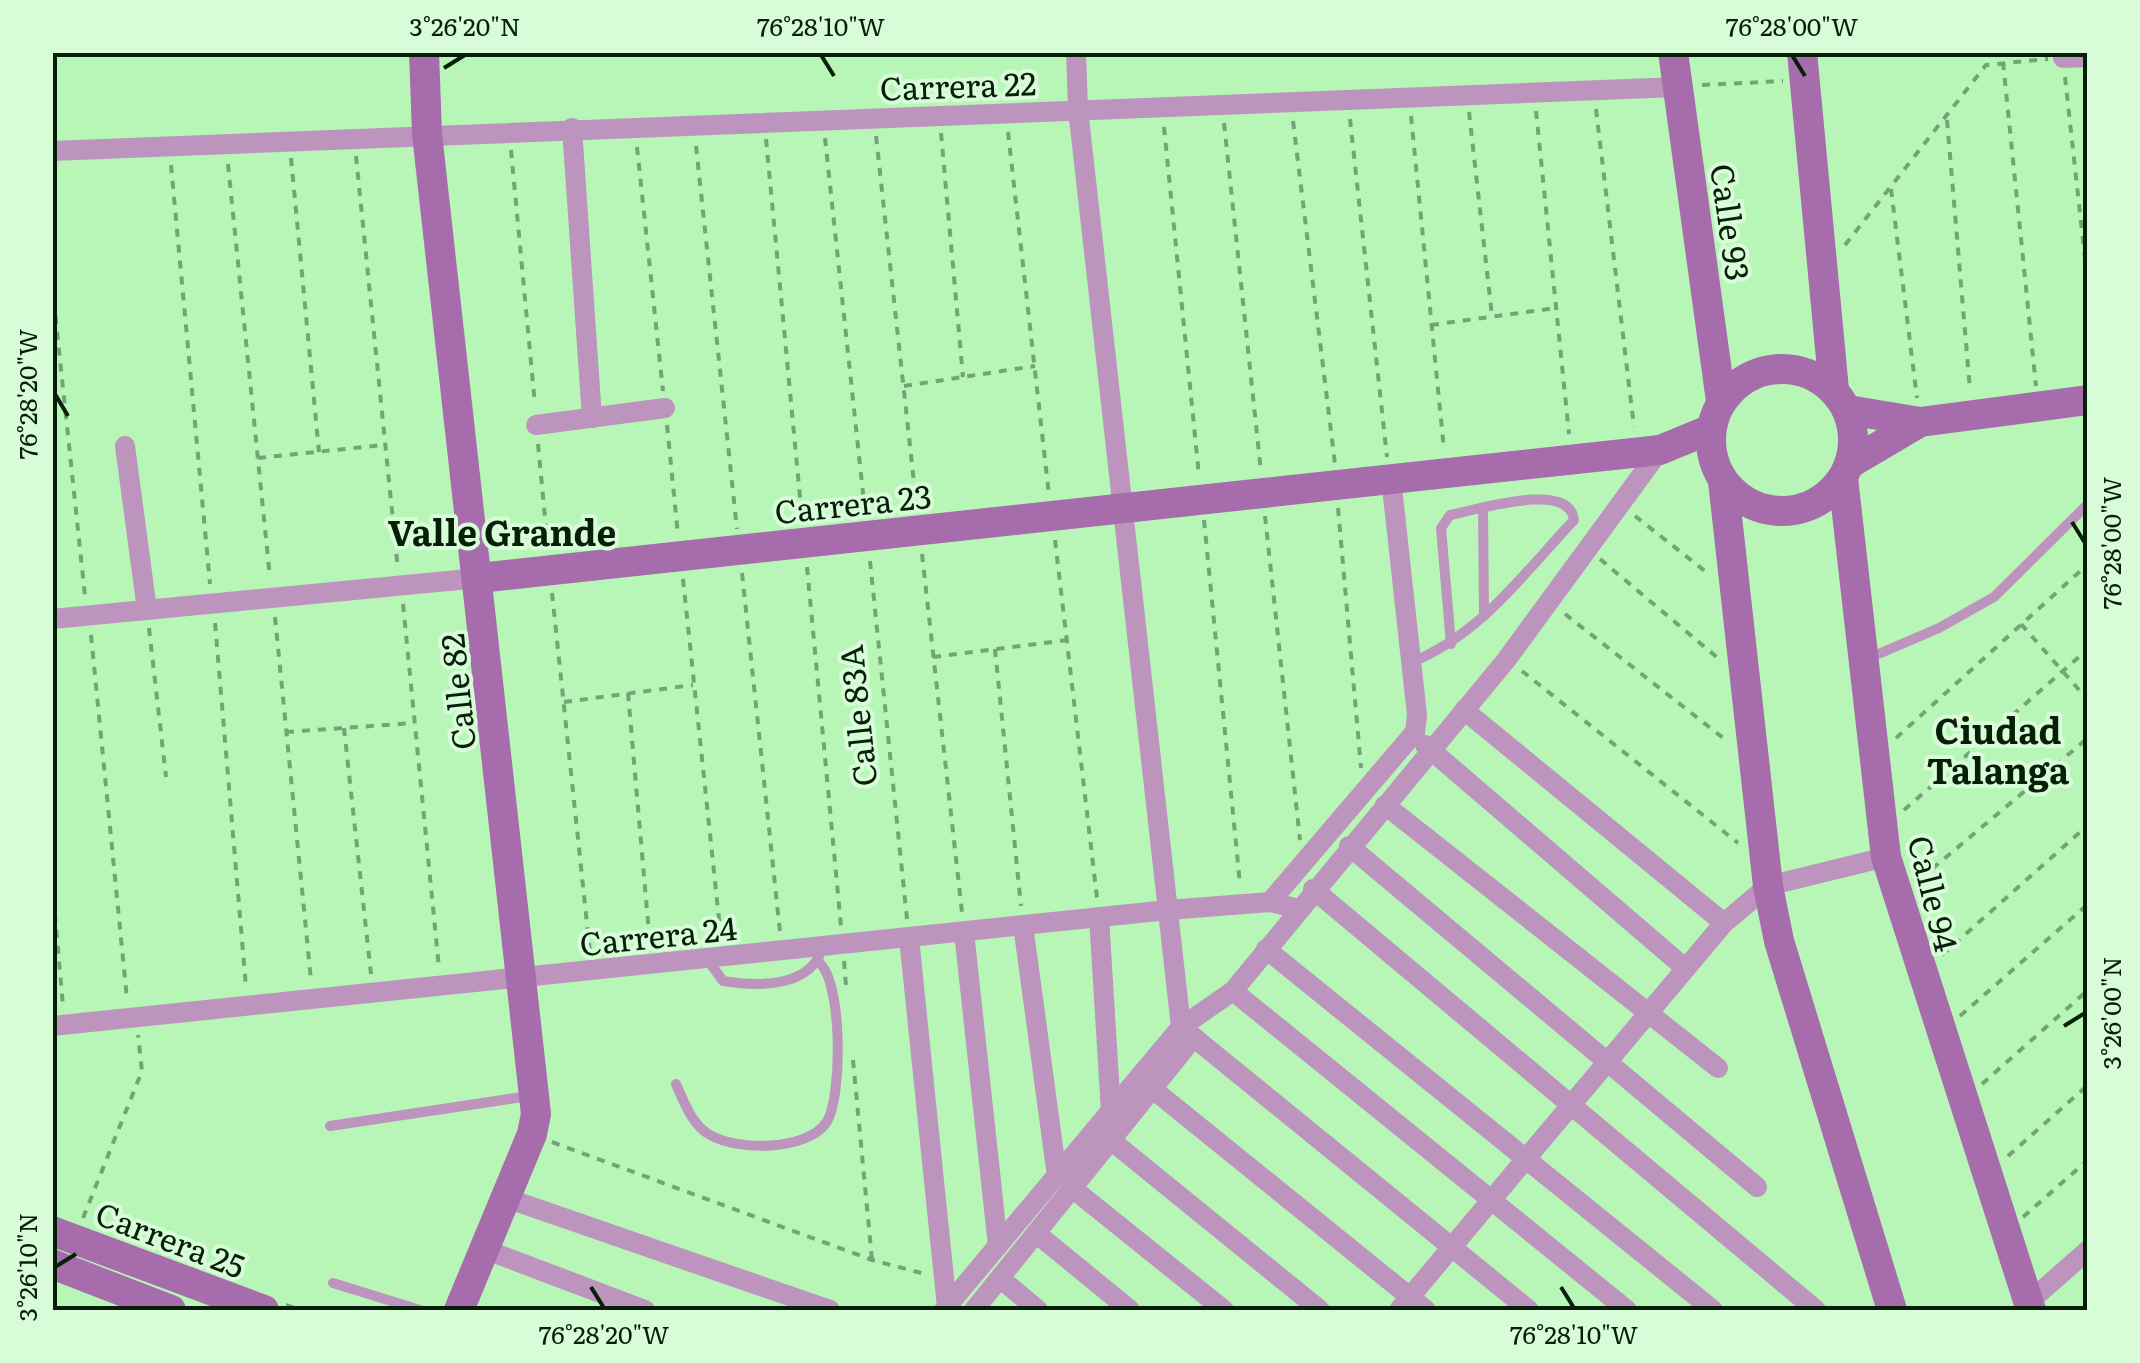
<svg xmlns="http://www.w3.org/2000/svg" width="2140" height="1363" font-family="Literata,serif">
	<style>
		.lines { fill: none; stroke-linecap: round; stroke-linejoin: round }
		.path { stroke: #74a475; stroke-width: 4; stroke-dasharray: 8 8; stroke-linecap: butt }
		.lane { stroke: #bc94be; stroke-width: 10 }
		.street { stroke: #bc94be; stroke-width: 20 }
		.secondary { stroke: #a76cab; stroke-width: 30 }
		.ticks { fill: none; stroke: #071f08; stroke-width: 4 }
		.labels { text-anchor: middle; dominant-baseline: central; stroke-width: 8; stroke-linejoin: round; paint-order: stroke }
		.street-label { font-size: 32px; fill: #071f08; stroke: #d7fcd7 }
		.neighbourhood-label { font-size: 35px; font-weight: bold; fill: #071f08; stroke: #d7fcd7 }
		.neatline { fill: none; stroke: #071f08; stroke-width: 4 }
		.ticks-label { font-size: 25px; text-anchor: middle; fill: #071f08 }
	</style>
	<rect width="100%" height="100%" fill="#b8f6b8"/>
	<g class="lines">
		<!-- path -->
		<g class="path">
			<path d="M2003 62 2036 386"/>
			<path d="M2065 77 2088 286"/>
			<path d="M1702 85 1783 81"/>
			<path d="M1596 109 1634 427"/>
			<path d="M1536 111 1569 434"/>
			<path d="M1469 112 1492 316"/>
			<path d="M1411 116 1444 450"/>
			<path d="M1350 119 1387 457"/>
			<path d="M1947 120 1970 390"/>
			<path d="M1293 121 1335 464"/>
			<path d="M1224 123 1261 472"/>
			<path d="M1164 127 1199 476"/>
			<path d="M1008 132 1049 495"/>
			<path d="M941 133 963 377"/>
			<path d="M876 136 917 510"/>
			<path d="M825 138 865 512"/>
			<path d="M766 139 802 518"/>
			<path d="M696 146 737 529"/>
			<path d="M637 147 663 391"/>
			<path d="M511 150 535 405"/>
			<path d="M356 156 398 570"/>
			<path d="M291 158 319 452"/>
			<path d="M228 164 270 578"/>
			<path d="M171 165 210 584"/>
			<path d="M1891 189 1917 398"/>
			<path d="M1845 245 1986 65 2048 59"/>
			<path d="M52 284 85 596"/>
			<path d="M1431 325 1556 308"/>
			<path d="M904 386 1035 366"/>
			<path d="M667 425 678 535"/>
			<path d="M538 444 548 549"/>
			<path d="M258 458 383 445"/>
			<path d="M1338 508 1361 768"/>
			<path d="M1265 516 1300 840"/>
			<path d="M1635 516 1710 575"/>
			<path d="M1204 520 1240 884"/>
			<path d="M1055 540 1097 898"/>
			<path d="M922 554 962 912"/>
			<path d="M1600 559 1719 659"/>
			<path d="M870 561 907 919"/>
			<path d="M807 567 841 926"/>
			<path d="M742 573 780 932"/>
			<path d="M683 579 721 938"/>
			<path d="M552 593 590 952"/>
			<path d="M403 604 439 968"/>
			<path d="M1565 614 1727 741"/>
			<path d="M275 617 311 980"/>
			<path d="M215 623 246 987"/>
			<path d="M2021 624 2088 700"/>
			<path d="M149 628 166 777"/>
			<path d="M91 635 127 999"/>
			<path d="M995 649 1021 906"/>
			<path d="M933 657 1067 640"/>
			<path d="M1522 671 1738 843"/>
			<path d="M628 693 650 945"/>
			<path d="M564 702 693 685"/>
			<path d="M344 728 371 974"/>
			<path d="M286 732 414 723"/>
			<path d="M1896 738 2088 564"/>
			<path d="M1904 810 2088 649"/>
			<path d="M1920 879 2088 738"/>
			<path d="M52 882 63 1006"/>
			<path d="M1942 955 2088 825"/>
			<path d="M844 961 846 986"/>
			<path d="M1960 1016 2088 904"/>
			<path d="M853 1060 872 1260"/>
			<path d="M1982 1084 2088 990"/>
			<path d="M552 1142 872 1260 925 1274"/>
			<path d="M2008 1156 2088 1085"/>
			<path d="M2023 1217 2088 1160"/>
			<path d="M83 1218 142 1071 138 1035"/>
			<path d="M286 1305 301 1310"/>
		</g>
		<!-- lane -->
		<g class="lane">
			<path d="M1483 509 1484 616"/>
			<path d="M1869 658 1939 628 1994 597 2088 504"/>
			<path d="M1412 662C1481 634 1524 573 1574 520 1570 480 1477 510 1450 515L1441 528 1451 644"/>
			<path d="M707 959 723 981C755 986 801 988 819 957"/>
			<path d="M676 1084C684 1102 692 1125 710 1135 738 1151 806 1151 826 1123 843 1099 843 976 817 961"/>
			<path d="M330 1126 529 1096"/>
			<path d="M333 1283 420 1310"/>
		</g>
		<!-- street -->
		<g class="street">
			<path d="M1076 52 1078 109 1181 1027 1529 1310"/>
			<path d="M2063 58 2088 57"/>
			<path d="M572 128 592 418"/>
			<path d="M52 151 1678 87"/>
			<path d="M536 425 665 408"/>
			<path d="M125 446 147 610"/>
			<path d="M52 619 479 578"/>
			<path d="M1464 710 1724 923"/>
			<path d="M1425 745 1685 968"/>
			<path d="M1385 805 1718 1068"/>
			<path d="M1349 846 1757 1187"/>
			<path d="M1313 889 1816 1310"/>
			<path d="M1270 902 1415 732 1417 715 1391 478"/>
			<path d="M1099 917 1111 1112"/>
			<path d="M1023 925 1057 1176"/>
			<path d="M964 932 998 1246"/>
			<path d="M909 938 947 1307"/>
			<path d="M1266 949 1713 1310"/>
			<path d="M1233 991 1627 1310"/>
			<path d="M52 1026 1168 910 1270 902 1299 909"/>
			<path d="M1139 1078 1426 1310"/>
			<path d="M1102 1133 1320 1310"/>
			<path d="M1072 1188 1224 1310"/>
			<path d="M506 1198 830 1310"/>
			<path d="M1036 1233 1130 1310"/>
			<path d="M484 1249 645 1310"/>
			<path d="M1001 1279 1038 1310"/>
			<path d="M2029 1302 2088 1250"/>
			<path d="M944 1310 1181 1027 1233 991 1507 659 1660 450"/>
			<path d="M974 1310 1194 1037"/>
			<path d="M1399 1310 1724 923 1768 886 1886 857"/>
		</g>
		<!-- secondary -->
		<g class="secondary">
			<path d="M424 52 427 134 536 1114 532 1134 459 1310"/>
			<path d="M1673 52 1721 401"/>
			<path d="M1802 52 1834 390"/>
			<circle cx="1782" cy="440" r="71"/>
			<path d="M1848 410 1920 422 2088 400"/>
			<path d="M1849 464 1920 422"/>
			<path d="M1843 478 1886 857 2031 1310"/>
			<path d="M1723 481 1768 886 1779 941 1892 1310"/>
			<path d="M479 578 1660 450 1711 429"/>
			<path d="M52 1231 264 1310"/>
			<path d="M52 1264 171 1310"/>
		</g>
	</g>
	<!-- ticks -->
	<path class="ticks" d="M821 55 834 76M1792 55 1805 76M444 68 465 55M55 394 68 416M2072 522 2085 543M2064 1026 2085 1013M55 1267 76 1254M591 1287 604 1308M1561 1287 1574 1308"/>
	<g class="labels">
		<!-- street labels -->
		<g class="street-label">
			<text transform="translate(958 84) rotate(-2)">Carrera 22</text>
			<text transform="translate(1732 222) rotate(82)">Calle 93</text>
			<text transform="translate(853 502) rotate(-6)">Carrera 23</text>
			<text transform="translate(456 692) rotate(-96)">Calle 82</text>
			<text transform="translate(856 716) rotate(-96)">Calle 83A</text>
			<text transform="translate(1935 893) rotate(76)">Calle 94</text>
			<text transform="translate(658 934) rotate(-6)">Carrera 24</text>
			<text transform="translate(171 1238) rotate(21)">Carrera 25</text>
		</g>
		<!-- neighbourhood labels -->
		<g class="neighbourhood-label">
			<text x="502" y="531">Valle Grande</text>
			<text x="1998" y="729">Ciudad<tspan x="1998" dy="40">Talanga</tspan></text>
		</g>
	</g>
	<!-- border -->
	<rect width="2140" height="1363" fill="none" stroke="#d7fcd7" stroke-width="110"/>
	<rect x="55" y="55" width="2030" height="1253" class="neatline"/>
	<g class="ticks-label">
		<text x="465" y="36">3°26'20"N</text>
		<text x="821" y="36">76°28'10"W</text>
		<text x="1792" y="36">76°28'00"W</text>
		<text transform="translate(28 394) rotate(-90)" y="9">76°28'20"W</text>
		<text transform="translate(2112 543) rotate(-90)" y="9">76°28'00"W</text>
		<text transform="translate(2112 1013) rotate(-90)" y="9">3°26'00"N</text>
		<text transform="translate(28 1267) rotate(-90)" y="9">3°26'10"N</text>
		<text x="604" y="1344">76°28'20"W</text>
		<text x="1574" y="1344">76°28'10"W</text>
	</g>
</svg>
